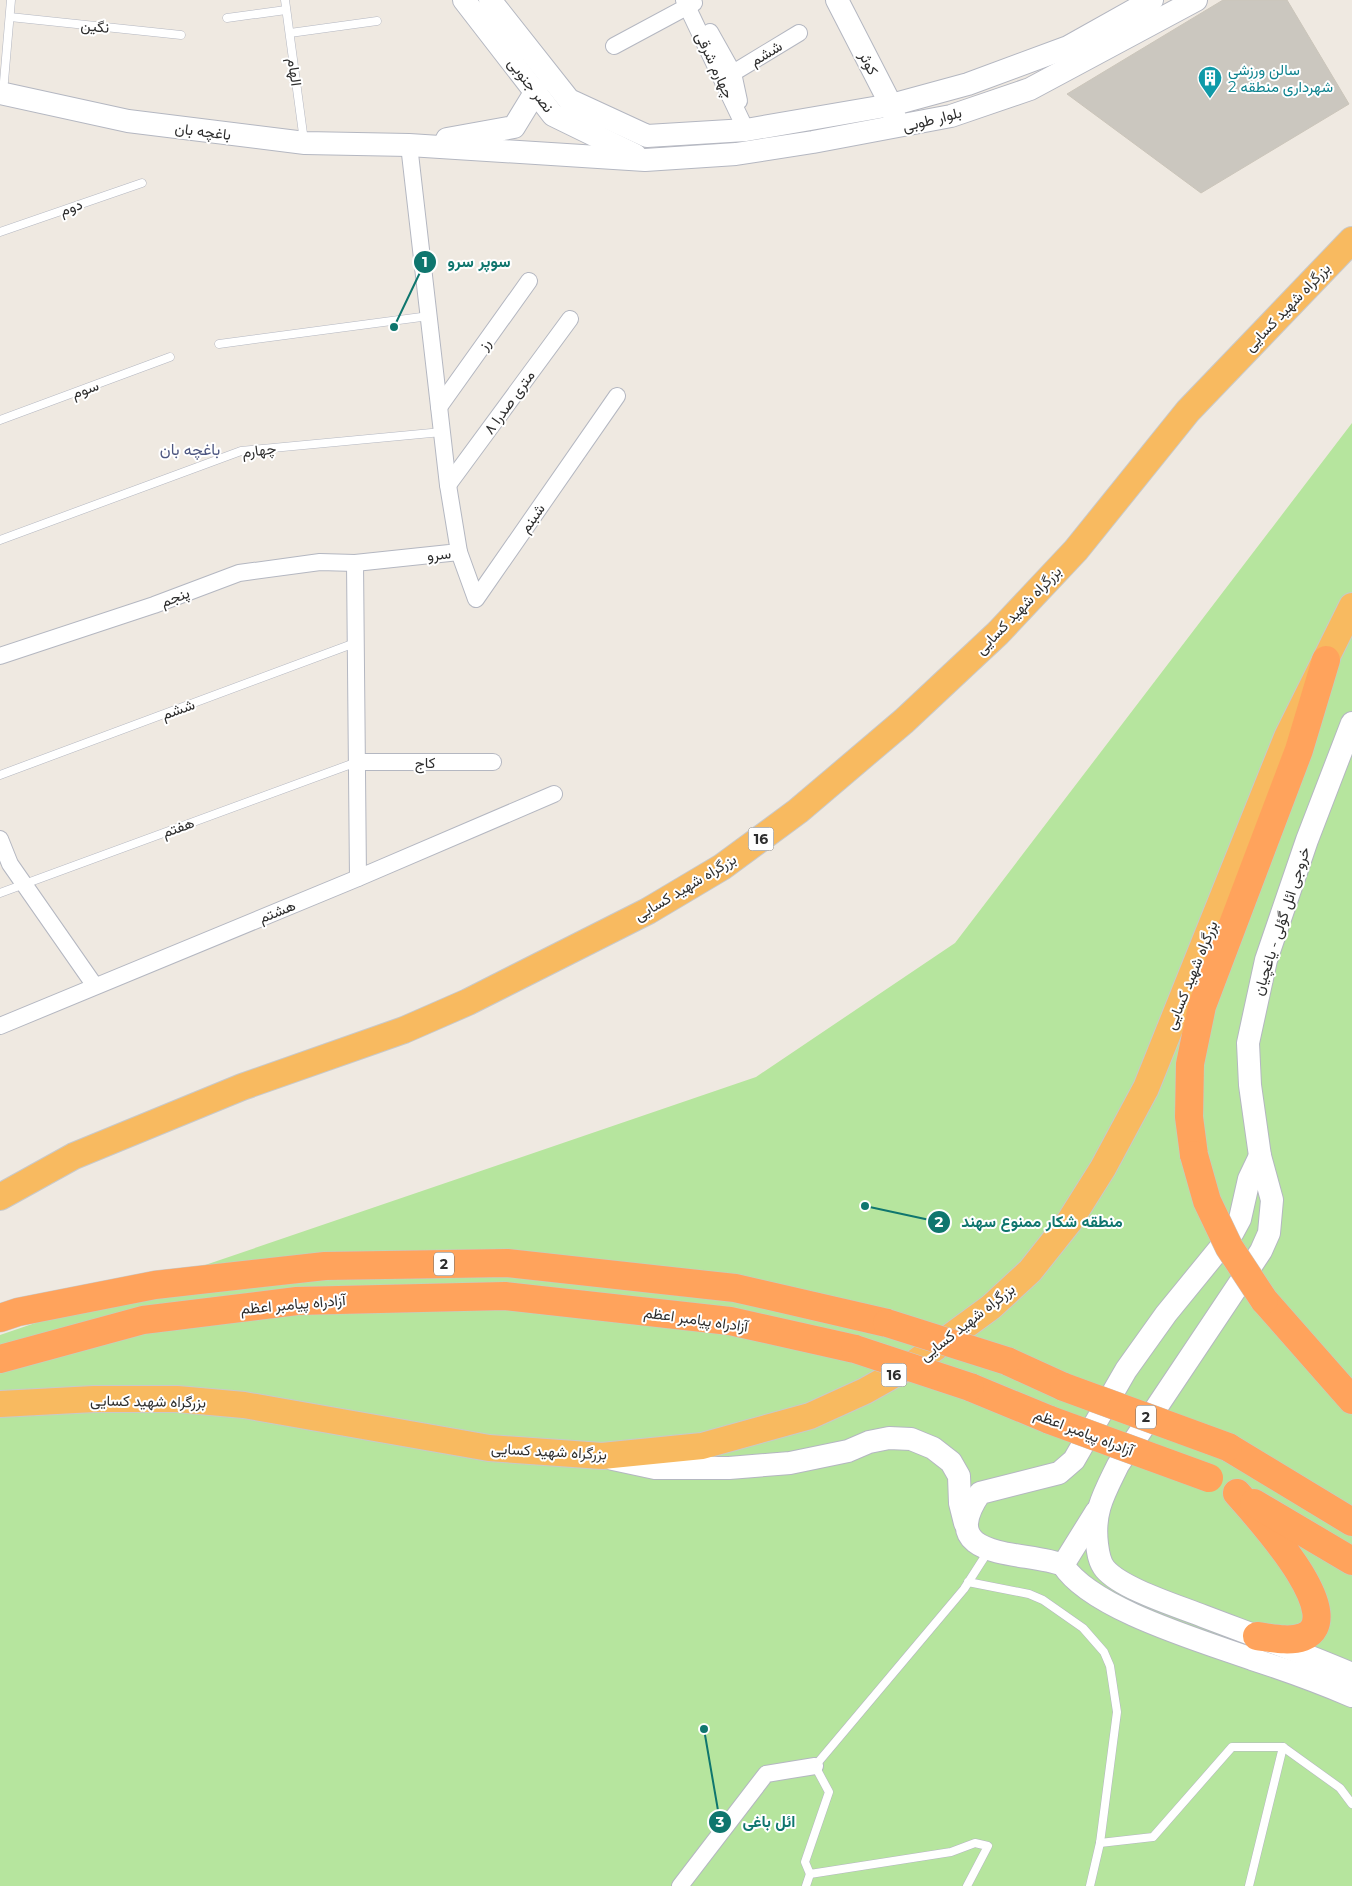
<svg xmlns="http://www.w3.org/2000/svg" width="1352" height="1886" font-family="Montserrat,Vazirmatn,sans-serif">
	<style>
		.green { fill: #b6e59e }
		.building { fill: #cbc7bf; stroke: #cbc5ba }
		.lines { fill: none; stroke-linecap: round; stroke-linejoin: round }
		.service-casing { stroke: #b4b7c1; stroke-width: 9 }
		.minor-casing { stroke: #b4b7c1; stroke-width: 18 }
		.secondary-casing { stroke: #b4b7c1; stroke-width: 24 }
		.trunk-casing { stroke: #c9c9c9; stroke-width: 28 }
		.motorway-casing { stroke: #c9c9c9; stroke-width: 29 }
		.service { stroke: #fff; stroke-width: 8 }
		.minor { stroke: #fff; stroke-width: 16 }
		.secondary { stroke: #fff; stroke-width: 22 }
		.trunk { stroke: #f8ba60; stroke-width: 26 }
		.motorway { stroke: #ffa35c; stroke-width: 28 }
		.motorway-bridge-casing { stroke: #c9c9c9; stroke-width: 29; stroke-linecap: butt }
		.motorway-bridge { stroke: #ffa35c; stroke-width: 28 }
		.labels { text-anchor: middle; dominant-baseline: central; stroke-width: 4; stroke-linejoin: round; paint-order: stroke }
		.shield { fill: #fff; stroke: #6d6d6d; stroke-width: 1 }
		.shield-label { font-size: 14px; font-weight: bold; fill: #2e2e2e }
		.street-label { font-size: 15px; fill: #2e2e2e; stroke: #fff }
		.culture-label { font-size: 15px; fill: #0d838f; stroke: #fff; text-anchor: start }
		.neighbourhood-label { font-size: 16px; fill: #4d5680; stroke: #fff }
		.leader { fill: none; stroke: #0f766e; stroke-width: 2 }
		.callout-dot { fill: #0f766e; stroke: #fff; stroke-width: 2 }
		.mark-label { font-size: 15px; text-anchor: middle; font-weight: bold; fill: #fff }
		.callout-label { font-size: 16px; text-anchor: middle; font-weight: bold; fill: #0f766e; stroke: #fff; stroke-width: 4; stroke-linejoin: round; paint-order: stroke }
	</style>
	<rect width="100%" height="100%" fill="#efe9e1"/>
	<!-- green -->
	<path class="green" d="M1352 423V1886H0V1335L756 1077 955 943Z"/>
	<!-- building -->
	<path class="building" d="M1223 0H1287L1349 104 1201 193 1067 94Z"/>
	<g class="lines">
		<defs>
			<g id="service">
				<path d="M285 0 304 141"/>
				<path d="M10 17 181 35"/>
				<path d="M227 18 286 10"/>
				<path d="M290 33 377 21"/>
				<path d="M3 93 11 0"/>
				<path d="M0 232 142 183"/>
				<path d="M219 344 429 316"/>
				<path d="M0 420 170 357"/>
				<path d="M0 540 241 451 442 432"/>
				<path d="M0 775 355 643"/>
				<path d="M0 893 357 762"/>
				<path d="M968 1582 1029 1594 1043 1600 1083 1628 1104 1652 1110 1666 1117 1712 1100 1843 1090 1886"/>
				<path d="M1100 1843 1153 1837 1232 1747H1283L1340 1788 1352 1804"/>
				<path d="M806 1886 810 1874"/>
				<path d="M967 1886 988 1846 975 1843 951 1852 810 1874 805 1862 829 1792 815 1766 964 1589 989 1550"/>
				<path d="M1249 1886 1283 1747"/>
			</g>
			<g id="minor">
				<path d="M684 0 746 130"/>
				<path d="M710 32 733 73 739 101"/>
				<path d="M614 46 694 3"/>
				<path d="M733 73 799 33"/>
				<path d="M439 407 529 281"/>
				<path d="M448 485 570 319"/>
				<path d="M459 552 476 599 617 396"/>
				<path d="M0 656 154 605 239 573 320 562 355 563"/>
				<path d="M357 762H493"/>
				<path d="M0 839 10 864 95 986"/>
				<path d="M358 878 355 563 459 552 448 485 409 145"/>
				<path d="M0 1026 358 878 554 794"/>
				<path d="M680 1886 766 1774 815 1766"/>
			</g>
			<g id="secondary">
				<path d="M464 0 553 115 635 155"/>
				<path d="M490 0 569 100 647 136 746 130 891 105 968 84 1068 47 1152 0"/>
				<path d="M837 0 891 105 895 118"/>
				<path d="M0 93 128 121 305 143 409 145 645 160 736 154 813 142 951 116 1030 89 1196 0"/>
				<path d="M447 139 514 127 536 91"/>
				<path d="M1352 723 1307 840 1266 960 1248 1043 1250 1085 1260 1156 1272 1200 1269 1233 1261 1251 1118 1465C1104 1494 1093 1511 1097 1544 1098 1552 1099 1562 1105 1569 1122 1589 1178 1606 1203 1616 1253 1635 1303 1653 1352 1674"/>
				<path d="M613 1459 655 1468H729L790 1463 848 1451 869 1442 889 1438 911 1439 933 1448 951 1462 959 1476 960 1503 965 1523"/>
				<path d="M1096 1512 1063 1565C1025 1550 933 1562 980 1493L1059 1473 1074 1460 1126 1370 1166 1314 1233 1232 1240 1219 1249 1179 1260 1156"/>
				<path d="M1063 1565C1091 1609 1202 1641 1252 1659 1286 1670 1319 1682 1352 1696"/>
			</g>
			<g id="trunk">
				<path d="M0 1197 74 1156 242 1087 404 1030 468 1002 648 911 722 867 798 811 904 721 998 633 1076 550 1188 411 1352 240"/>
				<path d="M0 1404 94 1399H177L244 1405 489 1448 602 1456 702 1446 810 1416 865 1391 913 1364 991 1307 1030 1271 1069 1222 1103 1168 1146 1088 1287 737 1352 606"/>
			</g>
			<g id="motorway">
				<path d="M1194 1155 1189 1117 1190 1064 1202 1006 1299 750 1326 660"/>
				<path d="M1264 1300 1352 1400"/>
				<path d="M0 1318 18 1312 155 1285 325 1266 507 1263 735 1288 887 1323"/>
				<path d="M0 1359 143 1320 297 1301 505 1296 730 1321 855 1349"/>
				<path d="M1007 1361 1064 1387"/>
				<path d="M970 1387 1050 1420"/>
				<path d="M1228 1447 1352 1522"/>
				<path d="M1237 1493C1254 1513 1352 1617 1303 1637 1289 1642 1272 1638 1257 1636"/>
				<path d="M1254 1503 1352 1561"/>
			</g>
		</defs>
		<!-- service casing -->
		<use href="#service" class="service-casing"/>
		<!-- minor casing -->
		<use href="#minor" class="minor-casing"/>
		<!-- secondary casing -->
		<use href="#secondary" class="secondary-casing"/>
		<!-- trunk casing -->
		<use href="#trunk" class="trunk-casing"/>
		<!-- motorway casing -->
		<use href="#motorway" class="motorway-casing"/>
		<!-- service -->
		<use href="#service" class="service"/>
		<!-- minor -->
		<use href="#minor" class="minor"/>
		<!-- secondary -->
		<use href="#secondary" class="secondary"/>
		<!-- trunk -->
		<use href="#trunk" class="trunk"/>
		<!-- motorway -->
		<use href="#motorway" class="motorway"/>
		<defs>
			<g id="motorway-bridge">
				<path d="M1194 1155 1207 1201 1229 1247 1264 1300"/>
				<path d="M887 1323 1007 1361"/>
				<path d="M855 1349 970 1387"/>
				<path d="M1064 1387 1228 1447"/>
				<path d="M1050 1420 1209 1478"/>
			</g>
		</defs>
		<!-- motorway-bridge casing -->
		<use href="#motorway-bridge" class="motorway-bridge-casing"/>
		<!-- motorway-bridge -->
		<use href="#motorway-bridge" class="motorway-bridge"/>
	</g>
	<!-- icons -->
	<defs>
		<symbol id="building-pin" viewBox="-11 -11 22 30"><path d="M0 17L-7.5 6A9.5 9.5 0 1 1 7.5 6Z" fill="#0f9aa8" stroke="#fff"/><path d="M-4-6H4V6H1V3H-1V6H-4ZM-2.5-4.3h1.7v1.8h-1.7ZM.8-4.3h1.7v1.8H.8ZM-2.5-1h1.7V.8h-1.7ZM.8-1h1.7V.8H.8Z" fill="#fff"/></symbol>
	</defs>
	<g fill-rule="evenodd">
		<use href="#building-pin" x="1196" y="64" width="28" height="38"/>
	</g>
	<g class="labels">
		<!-- shield labels -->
		<g class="shield">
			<rect x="748.5" y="827.5" width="25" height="23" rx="4"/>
			<rect x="434" y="1252.5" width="20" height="23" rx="4"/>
			<rect x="881.5" y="1363.5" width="25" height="23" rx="4"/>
			<rect x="1136" y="1405.5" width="20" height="23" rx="4"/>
		</g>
		<g class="shield-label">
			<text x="761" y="839">16</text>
			<text x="444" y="1264">2</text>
			<text x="894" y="1375">16</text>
			<text x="1146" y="1417">2</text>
		</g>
		<!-- street labels -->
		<g class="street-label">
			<text transform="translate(95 26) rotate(6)">نگین</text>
			<text transform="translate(766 53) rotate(-31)">ششم</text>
			<text transform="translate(869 63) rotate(63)">کوثر</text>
			<text transform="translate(715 65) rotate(65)">چهارم شرقی</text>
			<text transform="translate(295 72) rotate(82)">الهام</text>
			<text transform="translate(531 85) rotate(52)">نصر جنوبی</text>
			<text transform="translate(932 119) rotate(-14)">بلوار طوبی</text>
			<text transform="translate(203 131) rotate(7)">باغچه بان</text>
			<text transform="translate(71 207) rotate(-19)">دوم</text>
			<text transform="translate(1287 307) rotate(-46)">بزرگراه شهید کسایی</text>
			<text transform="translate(484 344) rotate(-55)">رز</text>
			<text transform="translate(85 389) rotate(-20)">سوم</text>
			<text transform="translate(509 402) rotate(-54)">۸ متری صدرا</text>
			<text transform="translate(259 450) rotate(-7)">چهارم</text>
			<text transform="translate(532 518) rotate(-55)">شبنم</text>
			<text transform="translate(439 554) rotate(-6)">سرو</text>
			<text transform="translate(175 597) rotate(-21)">پنجم</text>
			<text transform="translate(1018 610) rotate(-46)">بزرگراه شهید کسایی</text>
			<text transform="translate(178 709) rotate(-20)">ششم</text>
			<text x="425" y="762">کاج</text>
			<text transform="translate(178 827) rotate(-20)">هفتم</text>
			<text transform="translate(685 887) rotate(-31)">بزرگراه شهید کسایی</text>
			<text transform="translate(277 911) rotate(-22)">هشتم</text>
			<text transform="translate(1281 921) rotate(-72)">خروجی ائل گؤلی - یاغچیان</text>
			<text transform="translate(1191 975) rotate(-68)">بزرگراه شهید کسایی</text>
			<text transform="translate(293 1304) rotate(-5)">آزادراه پیامبر اعظم</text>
			<text transform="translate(696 1319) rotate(8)">آزادراه پیامبر اعظم</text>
			<text transform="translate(967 1322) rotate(-38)">بزرگراه شهید کسایی</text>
			<text transform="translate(148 1401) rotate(1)">بزرگراه شهید کسایی</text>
			<text transform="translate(1084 1432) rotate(21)">آزادراه پیامبر اعظم</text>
			<text transform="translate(549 1451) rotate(3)">بزرگراه شهید کسایی</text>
		</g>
		<!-- culture labels -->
		<g class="culture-label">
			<text x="1228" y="69">سالن ورزشی<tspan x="1228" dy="17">شهرداری منطقه 2</tspan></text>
		</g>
		<!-- neighbourhood labels -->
		<g class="neighbourhood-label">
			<text x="190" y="449">باغچه بان</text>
		</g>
	</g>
	<!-- callouts -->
	<path class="leader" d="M394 327L425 262M865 1206L939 1222M704 1729L720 1822"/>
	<g class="callout-dot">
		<circle cx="394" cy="327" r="5"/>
		<circle cx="865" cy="1206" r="5"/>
		<circle cx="704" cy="1729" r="5"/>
		<circle cx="425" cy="262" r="12"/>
		<circle cx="939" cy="1222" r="12"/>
		<circle cx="720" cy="1822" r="12"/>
	</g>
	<g class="mark-label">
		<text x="425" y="267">1</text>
		<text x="939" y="1227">2</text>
		<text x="720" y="1827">3</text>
	</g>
	<g class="callout-label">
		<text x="479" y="267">سوپر سرو</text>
		<text x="1042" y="1227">منطقه شکار ممنوع سهند</text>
		<text x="769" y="1827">ائل باغی</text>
	</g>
</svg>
